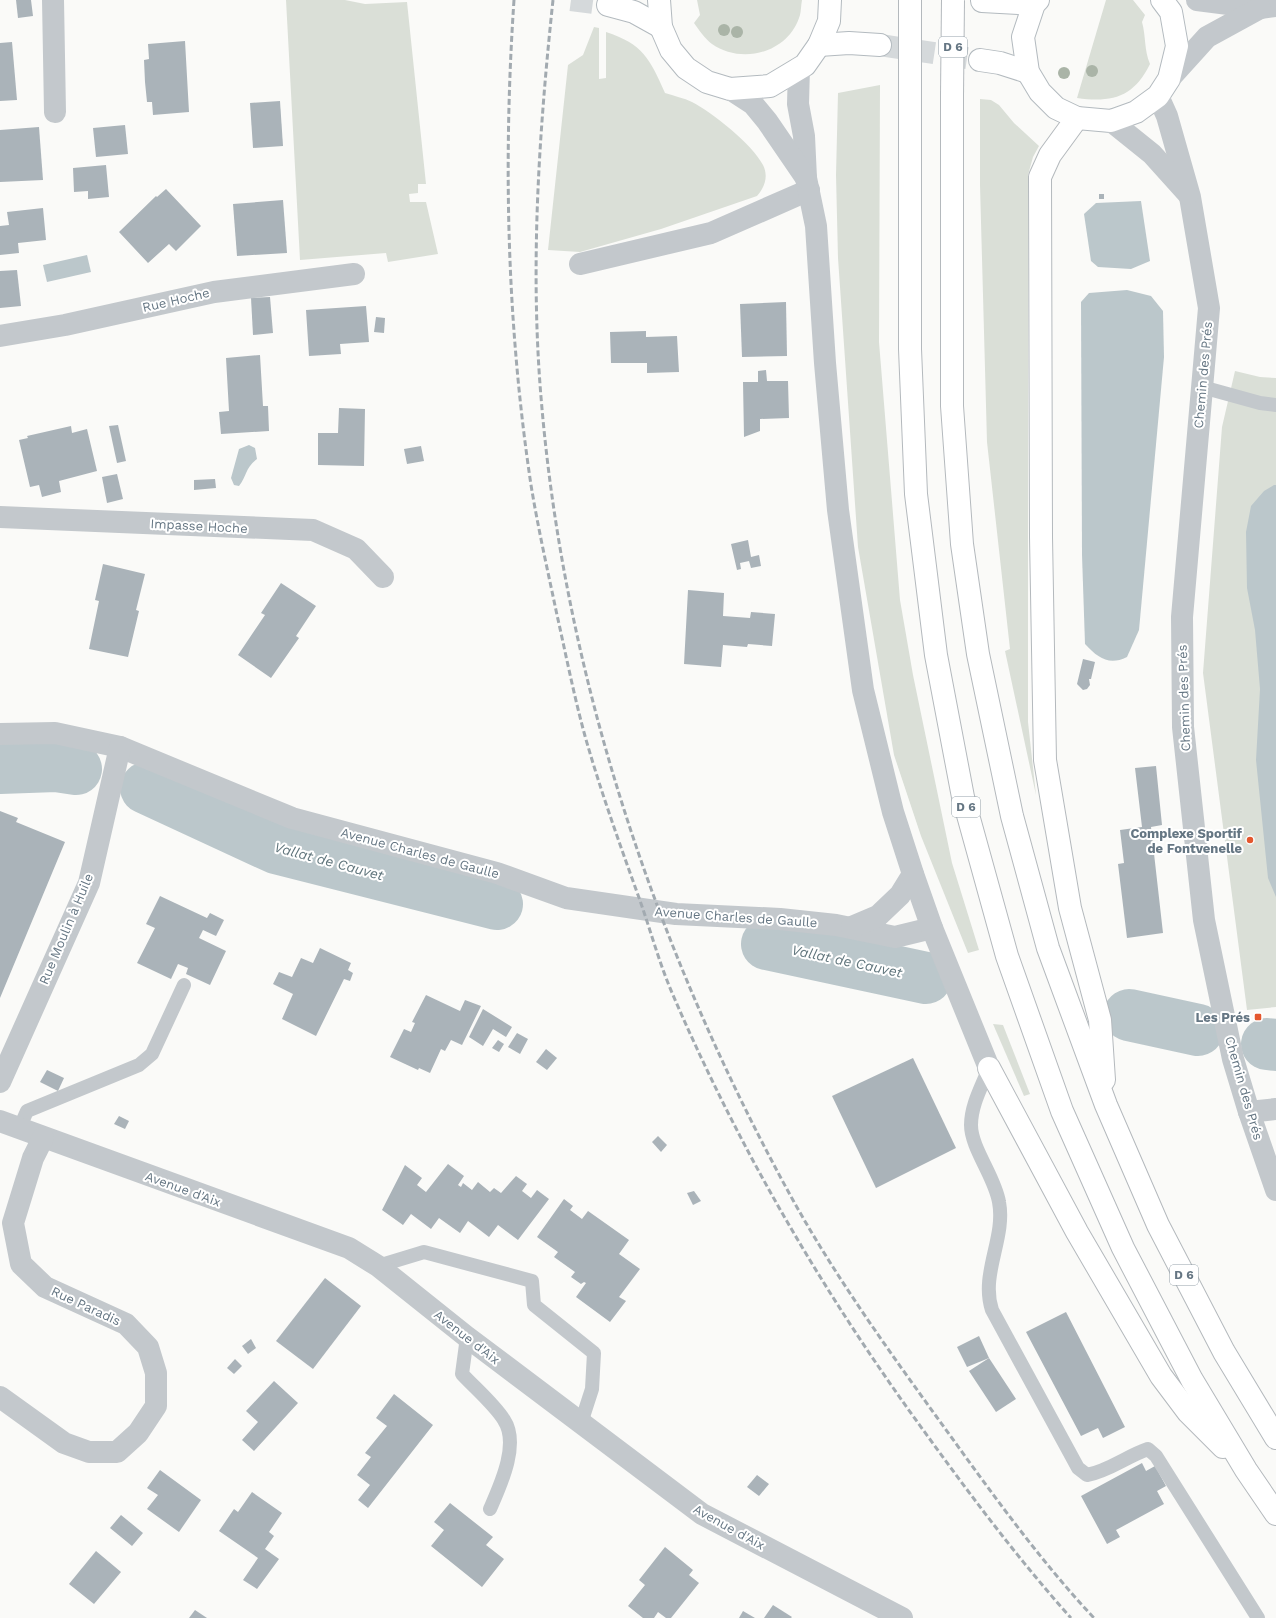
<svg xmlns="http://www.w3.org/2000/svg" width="1276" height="1618" font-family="'Work Sans',sans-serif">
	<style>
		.green { fill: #dadfd7 }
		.water { fill: #bbc7cb }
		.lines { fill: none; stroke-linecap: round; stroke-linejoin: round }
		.river { stroke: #bbc7cb; stroke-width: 52 }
		.building { fill: #aab3b9 }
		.secondary-tunnel { stroke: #d5d9db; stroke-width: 22; stroke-dasharray: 22 11; stroke-linecap: butt }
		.secondary-casing { stroke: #b3babf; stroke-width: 24 }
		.trunk-casing { stroke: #b4b9bd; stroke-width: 24 }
		.service { stroke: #c3c8cc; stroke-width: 14 }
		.minor { stroke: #c3c8cc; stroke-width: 22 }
		.tertiary { stroke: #c3c8cc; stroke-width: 22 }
		.secondary { stroke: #fff; stroke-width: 22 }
		.trunk { stroke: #fff; stroke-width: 22 }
		.rail { stroke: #a2aab0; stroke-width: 3; stroke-dasharray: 6 3; stroke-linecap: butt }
		.trunk-bridge-casing { stroke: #b4b9bd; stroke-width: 24; stroke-linecap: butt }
		.trunk-bridge { stroke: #fff; stroke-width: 22 }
		.tree { fill: #aab4a7 }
		.poi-dot { fill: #e4572e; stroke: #fff; stroke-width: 1.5 }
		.labels { text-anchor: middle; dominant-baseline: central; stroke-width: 4; stroke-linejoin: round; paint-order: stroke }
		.shield { fill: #fff; stroke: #939fa8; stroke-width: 1 }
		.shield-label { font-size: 12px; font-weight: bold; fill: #657683 }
		.street-label { font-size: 13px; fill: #657683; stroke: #fff }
		.poi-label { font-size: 13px; font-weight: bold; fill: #657683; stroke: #fff; text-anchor: end }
		.water-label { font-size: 14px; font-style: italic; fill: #60757c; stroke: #fff }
	</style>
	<rect width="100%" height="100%" fill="#fafaf8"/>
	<!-- green -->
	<g class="green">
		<path d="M286 0H345L365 4 407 2 426 184H418V193L409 194 410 202H426L438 254 388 262 386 253 300 260Z"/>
		<path d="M697 0H802C801 5 801 11 800 15 789 53 742 65 712 44 705 39 699 30 694 23L700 15Z"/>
		<path d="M1106 0H1133L1145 15 1142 22C1146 36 1144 50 1150 64 1134 97 1112 103 1077 98Z"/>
		<path d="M594 27 599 28V79L606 78V32C643 44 650 59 665 93 674 96 684 98 692 102 713 113 752 144 763 165 769 177 764 188 757 196L661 229 580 252 548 250 568 65 583 55Z"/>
		<path d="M880 85 879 342 900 600 913 675 952 863 979 950 968 953 921 836 894 755 858 547 838 258 836 175 838 93Z"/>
		<path d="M980 99 991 100 999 105 1014 123 1039 146 1033 157 1028 175V722L1036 795 1005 651 1010 649 987 442 980 185Z"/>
		<path d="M1235 371 1260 377 1276 378V1007L1247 1010 1203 673 1222 427Z"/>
		<path d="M993 1024 1003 1025 1030 1094 1024 1096Z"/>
	</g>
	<!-- water -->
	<g class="water">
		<path d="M1141 201 1150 261 1131 269 1098 267 1091 261 1084 214 1096 203Z"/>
		<path d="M87 255 91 272 47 282 43 265Z"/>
		<path d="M1127 290 1151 296 1163 311 1164 357 1139 630 1127 657C1109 666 1098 658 1085 644L1082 555 1081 302 1089 293Z"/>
		<path d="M249 445 255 448 257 459C245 468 247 476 239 486L234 485 231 478 239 449Z"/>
		<path d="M1274 485H1276V897L1268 878 1256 760 1260 689 1255 630 1247 588 1246 532 1251 506 1264 491Z"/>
	</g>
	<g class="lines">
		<!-- river -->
		<g class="river">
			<path d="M0 768 56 766 76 769"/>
			<path d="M146 788 276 848 497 904"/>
			<path d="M767 944 926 978"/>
			<path d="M1129 1015 1198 1030"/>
			<path d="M1267 1044 1276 1045"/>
		</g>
	</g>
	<!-- building -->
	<g class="building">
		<path d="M16 0H31L33 16 18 18Z"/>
		<path d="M185 41 189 112 153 115 152 102H147L145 82 144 60 149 59 148 44Z"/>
		<path d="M12 42 17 100 0 101V43Z"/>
		<path d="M280 101 283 146 253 148 250 103Z"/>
		<path d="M125 125 128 154 96 157 93 128Z"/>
		<path d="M39 127 43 180 0 182V130Z"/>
		<path d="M106 165 109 197 88 199V191L74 192 73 168Z"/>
		<path d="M166 189 201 226 176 251 169 244 148 263 119 232 156 196 157 197Z"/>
		<rect x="1099" y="194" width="5" height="5"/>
		<path d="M283 200 287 253 237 256 233 204Z"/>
		<path d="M43 208 46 240 18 243 19 253 0 255V226L9 225 7 212Z"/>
		<path d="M17 270 21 306 0 308V271Z"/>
		<path d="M270 297 273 333 253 335 251 298Z"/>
		<path d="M786 302 787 356 742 357 740 304Z"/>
		<path d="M366 306 369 342 340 344 341 354 309 356 306 310Z"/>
		<path d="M376 317 385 318 384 333 374 332Z"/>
		<path d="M646 331V337L677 336 679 372 647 373V363H611L610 332Z"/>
		<path d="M260 355 263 406H268L269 431 221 434 219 412 229 411 226 358Z"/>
		<path d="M766 370 767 381H788L789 418 760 419V431L744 437 743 382H758V371Z"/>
		<path d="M339 408 365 409 364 466 318 465V433H338Z"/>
		<path d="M118 425 126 461 117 463 109 426Z"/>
		<path d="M71 426 72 433 87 429 97 471 59 481 61 492 42 497 39 485 30 487 19 440 28 438 27 436Z"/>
		<path d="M421 446 424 461 407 464 404 449Z"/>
		<path d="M117 474 123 499 107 503 102 477Z"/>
		<path d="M215 479 216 488 194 490V480Z"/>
		<path d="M748 540 751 557 759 555 761 566 751 568 749 561 740 563 741 569 737 570 731 544Z"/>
		<path d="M103 564 145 574 136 610 139 611 128 657 89 649 99 601 95 600Z"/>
		<path d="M281 583 316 606 296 636 299 638 271 678 238 655 265 615 261 613Z"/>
		<path d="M688 590 724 593 723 616 750 618 751 612 775 614 772 646 748 644 747 647 723 645 721 667 684 664Z"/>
		<path d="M1083 659 1095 662 1091 679H1089L1090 685 1087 689 1083 690 1077 684Z"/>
		<path d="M1156 766 1162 825 1151 827 1163 933 1127 938 1118 864 1124 863 1120 830 1142 827 1135 768Z"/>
		<path d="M0 811 18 818 16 822 65 842 0 998Z"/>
		<path d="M160 896 207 918 210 913 224 920 216 936 203 930 199 938 226 951 210 985 186 974 188 968 178 964 171 979 137 963 155 928 146 924Z"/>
		<path d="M320 948 351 963 348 970 353 973 350 981 344 979 316 1036 282 1019 293 994 273 984 279 972 292 977 301 958 313 963Z"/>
		<path d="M426 995 460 1011 465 1000 481 1006 462 1045 451 1040 445 1051 441 1049 430 1073 419 1068 418 1070 390 1057 404 1029 411 1032 415 1023 412 1022Z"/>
		<path d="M483 1009 512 1027 506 1037 493 1029 483 1046 469 1037Z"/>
		<path d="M517 1033 528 1039 520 1054 508 1047Z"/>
		<path d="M498 1040 504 1044 499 1052 492 1048Z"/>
		<path d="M546 1049 557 1058 547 1070 536 1062Z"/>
		<path d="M913 1058 956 1148 876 1188 832 1096Z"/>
		<path d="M47 1070 64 1078 58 1091 40 1082Z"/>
		<path d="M119 1116 129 1121 125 1129 114 1124Z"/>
		<path d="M658 1136 667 1145 661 1152 652 1142Z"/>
		<path d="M448 1164 464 1176 458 1185 461 1187 463 1183 472 1190 478 1182 490 1192 494 1188 501 1193 516 1176 527 1184 522 1191 531 1198 537 1190 549 1199 518 1240 498 1225 489 1237 468 1221 460 1233 439 1218 431 1229 411 1214 403 1225 382 1210 405 1165 422 1178 417 1185 426 1192Z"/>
		<path d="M694 1191 701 1201 693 1205 687 1193Z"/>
		<path d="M564 1199 573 1206 570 1210 582 1219 588 1211 629 1240 619 1254 640 1269 619 1297 626 1301 610 1322 576 1297 586 1283 584 1282 581 1284 571 1277 575 1272 554 1257 558 1252 537 1237Z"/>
		<path d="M325 1278 361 1306 313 1369 276 1341Z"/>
		<path d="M1066 1312 1125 1427 1103 1438 1098 1428 1081 1436 1026 1332Z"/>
		<path d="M979 1336 989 1358 967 1367 957 1347Z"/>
		<path d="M251 1339 256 1348 248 1354 242 1346Z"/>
		<path d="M989 1358 1016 1399 996 1412 969 1371Z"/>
		<path d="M235 1359 242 1366 234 1374 227 1368Z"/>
		<path d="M274 1381 298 1403 254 1451 242 1440 258 1422 246 1411Z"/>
		<path d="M394 1394 433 1425 368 1508 358 1500 370 1485 357 1475 371 1457 365 1453 387 1426 376 1418Z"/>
		<path d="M1142 1463 1146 1471 1155 1466 1166 1486 1157 1491 1164 1504 1116 1530 1120 1537 1107 1544 1081 1496Z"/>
		<path d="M160 1470 201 1500 179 1532 147 1509 158 1495 147 1488Z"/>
		<path d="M757 1475 769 1484 759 1496 747 1487Z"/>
		<path d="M252 1492 282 1513 269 1532 274 1536 265 1549 279 1559 257 1589 243 1580 258 1558 219 1531 234 1509 238 1512Z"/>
		<path d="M450 1503 493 1537 486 1545 504 1559 482 1587 431 1546 444 1530 434 1522Z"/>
		<path d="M121 1515 143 1533 132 1546 110 1528Z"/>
		<path d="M665 1547 693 1570 689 1575 699 1583 671 1618H666L658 1612 654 1618H643L628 1606 645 1585 639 1580Z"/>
		<path d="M96 1551 121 1572 94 1604 69 1584Z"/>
		<path d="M773 1605 792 1617 791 1618H764Z"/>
		<path d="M195 1610 207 1618H189Z"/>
		<path d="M743 1611 755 1618H739Z"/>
	</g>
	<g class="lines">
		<!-- secondary-tunnel -->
		<g class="secondary-tunnel">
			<path d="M571 0 608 5"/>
			<path d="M880 45 980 60"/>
		</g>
		<defs>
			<g id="secondary">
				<path d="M659 0 661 27 671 50 686 68 707 82 730 89 770 86 805 65 819 45 829 21 830 0"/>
				<path d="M1038 0 1034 4 1023 37 1028 72 1040 92 1056 108 1077 118 1111 121 1136 112 1158 96 1169 79 1177 46 1171 12 1162 0"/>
				<path d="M982 1 1034 4"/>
				<path d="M608 5 634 12 661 27"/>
				<path d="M819 45 849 43 880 45"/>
				<path d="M980 60 1000 63 1028 72"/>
			</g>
			<g id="trunk">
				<path d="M910 89V349L916 494 936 655 963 797 1007 956 1062 1111 1123 1248 1192 1380 1246 1470 1276 1514"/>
				<path d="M952 95V406L962 544 978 654 1012 816 1048 948 1106 1105 1158 1225 1224 1352 1276 1438"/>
				<path d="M1077 118 1050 155 1040 177 1041 537 1045 760 1070 908 1100 1020 1104 1080"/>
				<path d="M989 1068 1077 1232 1161 1376 1188 1412 1223 1447"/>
			</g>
		</defs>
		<!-- secondary casing -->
		<use href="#secondary" class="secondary-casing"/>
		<!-- trunk casing -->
		<use href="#trunk" class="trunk-casing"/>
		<!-- service -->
		<g class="service">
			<path d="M1202 387 1260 403 1276 405"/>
			<path d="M989 1068C982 1086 971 1105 971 1125 971 1148 995 1177 999 1202 1006 1238 980 1274 992 1310L1078 1468 1087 1475C1109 1471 1127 1456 1148 1449L1156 1456 1258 1618"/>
			<path d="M19 1129 27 1111 139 1065 152 1054 184 985"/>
			<path d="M378 1266 424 1252 532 1281 534 1305 594 1353 592 1389 581 1423"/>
			<path d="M467 1337 462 1374C474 1387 495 1405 504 1420 520 1444 500 1486 490 1509"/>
		</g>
		<!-- minor -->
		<g class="minor">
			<path d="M53 0 55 112"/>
			<path d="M1197 0 1260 8 1276 6"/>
			<path d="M1169 79 1207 37 1260 8"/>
			<path d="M1158 96 1167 116 1190 197 1209 308 1182 617 1183 727 1204 920 1233 1059 1249 1112 1276 1190"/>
			<path d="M1111 121 1152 154 1188 194"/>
			<path d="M580 264 711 233 809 190"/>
			<path d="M0 336 65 325 214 292 354 274"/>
			<path d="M0 517 313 530 356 549 383 577"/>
			<path d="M0 734 55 733 120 747 292 818 497 873 566 898 676 914 780 919 836 925 895 937 932 928"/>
			<path d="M852 927 878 916 900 895 913 874"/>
			<path d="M0 1082 89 883 120 747"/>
			<path d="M1249 1112 1276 1109"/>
			<path d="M0 1121 349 1248 378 1266 467 1337 702 1514 902 1618"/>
			<path d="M0 1397 64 1443 89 1452H117L138 1433 156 1406V1373L148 1347 126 1324 45 1287 21 1264 13 1223 33 1158 43 1138"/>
		</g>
		<!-- tertiary -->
		<g class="tertiary">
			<path d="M799 68 798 104 804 136 806 178 816 226 825 363 838 510 863 690 893 812 913 874 932 928 989 1068"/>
			<path d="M730 89 753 104 767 121 806 178"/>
		</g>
		<!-- secondary -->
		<use href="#secondary" class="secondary"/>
		<!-- trunk -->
		<use href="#trunk" class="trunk"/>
		<!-- rail -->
		<g class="rail">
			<path d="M514 0C503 162 507 325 531 485 538 528 548 572 557 615 566 655 574 696 585 736 600 789 619 842 638 895 650 928 659 963 673 995 741 1153 827 1299 929 1438 974 1500 1020 1561 1071 1618"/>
			<path d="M553 0C539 132 530 265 541 397 564 679 658 956 794 1202 836 1277 886 1347 936 1416 986 1485 1036 1556 1094 1618"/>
		</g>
		<defs>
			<g id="trunk-bridge">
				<path d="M910 89V0"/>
				<path d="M952 95 953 0"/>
			</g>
		</defs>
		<!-- trunk-bridge casing -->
		<use href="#trunk-bridge" class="trunk-bridge-casing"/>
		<!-- trunk-bridge -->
		<use href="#trunk-bridge" class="trunk-bridge"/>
	</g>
	<!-- trees -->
	<g class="tree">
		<circle cx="724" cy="30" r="6"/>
		<circle cx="737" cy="32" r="6"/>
		<circle cx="1092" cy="71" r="6"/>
		<circle cx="1064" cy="73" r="6"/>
	</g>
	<!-- markers -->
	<g class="poi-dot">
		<circle cx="1250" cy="840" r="4"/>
		<rect x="1254" y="1013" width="8" height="8" rx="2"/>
	</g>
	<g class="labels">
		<!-- shield labels -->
		<g class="shield">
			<rect x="939" y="37" width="28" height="20" rx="3"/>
			<rect x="952" y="797" width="28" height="20" rx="3"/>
			<rect x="1170" y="1265" width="28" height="20" rx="3"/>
		</g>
		<g class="shield-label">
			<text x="953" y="47">D 6</text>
			<text x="966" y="807">D 6</text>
			<text x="1184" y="1275">D 6</text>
		</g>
		<!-- street labels -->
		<g class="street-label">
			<text transform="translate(176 300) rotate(-13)">Rue Hoche</text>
			<text transform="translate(1203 375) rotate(-85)">Chemin des Prés</text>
			<text transform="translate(199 526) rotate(3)">Impasse Hoche</text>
			<text transform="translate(1184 698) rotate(-92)">Chemin des Prés</text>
			<text transform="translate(420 853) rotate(15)">Avenue Charles de Gaulle</text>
			<text transform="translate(736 917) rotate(4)">Avenue Charles de Gaulle</text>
			<text transform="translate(66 929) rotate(-67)">Rue Moulin à Huile</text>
			<text transform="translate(1244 1088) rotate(74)">Chemin des Prés</text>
			<text transform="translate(183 1189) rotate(20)">Avenue d'Aix</text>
			<text transform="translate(86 1306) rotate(25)">Rue Paradis</text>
			<text transform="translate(467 1337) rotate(38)">Avenue d'Aix</text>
			<text transform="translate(729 1527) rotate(29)">Avenue d'Aix</text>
		</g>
		<!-- poi labels -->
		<g class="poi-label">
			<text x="1242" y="833">Complexe Sportif<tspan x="1242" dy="15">de Fontvenelle</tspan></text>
			<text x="1250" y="1017">Les Prés</text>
		</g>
		<!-- water labels -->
		<g class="water-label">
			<text transform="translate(329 861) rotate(15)">Vallat de Cauvet</text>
			<text transform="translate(847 961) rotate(12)">Vallat de Cauvet</text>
		</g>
	</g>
</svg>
